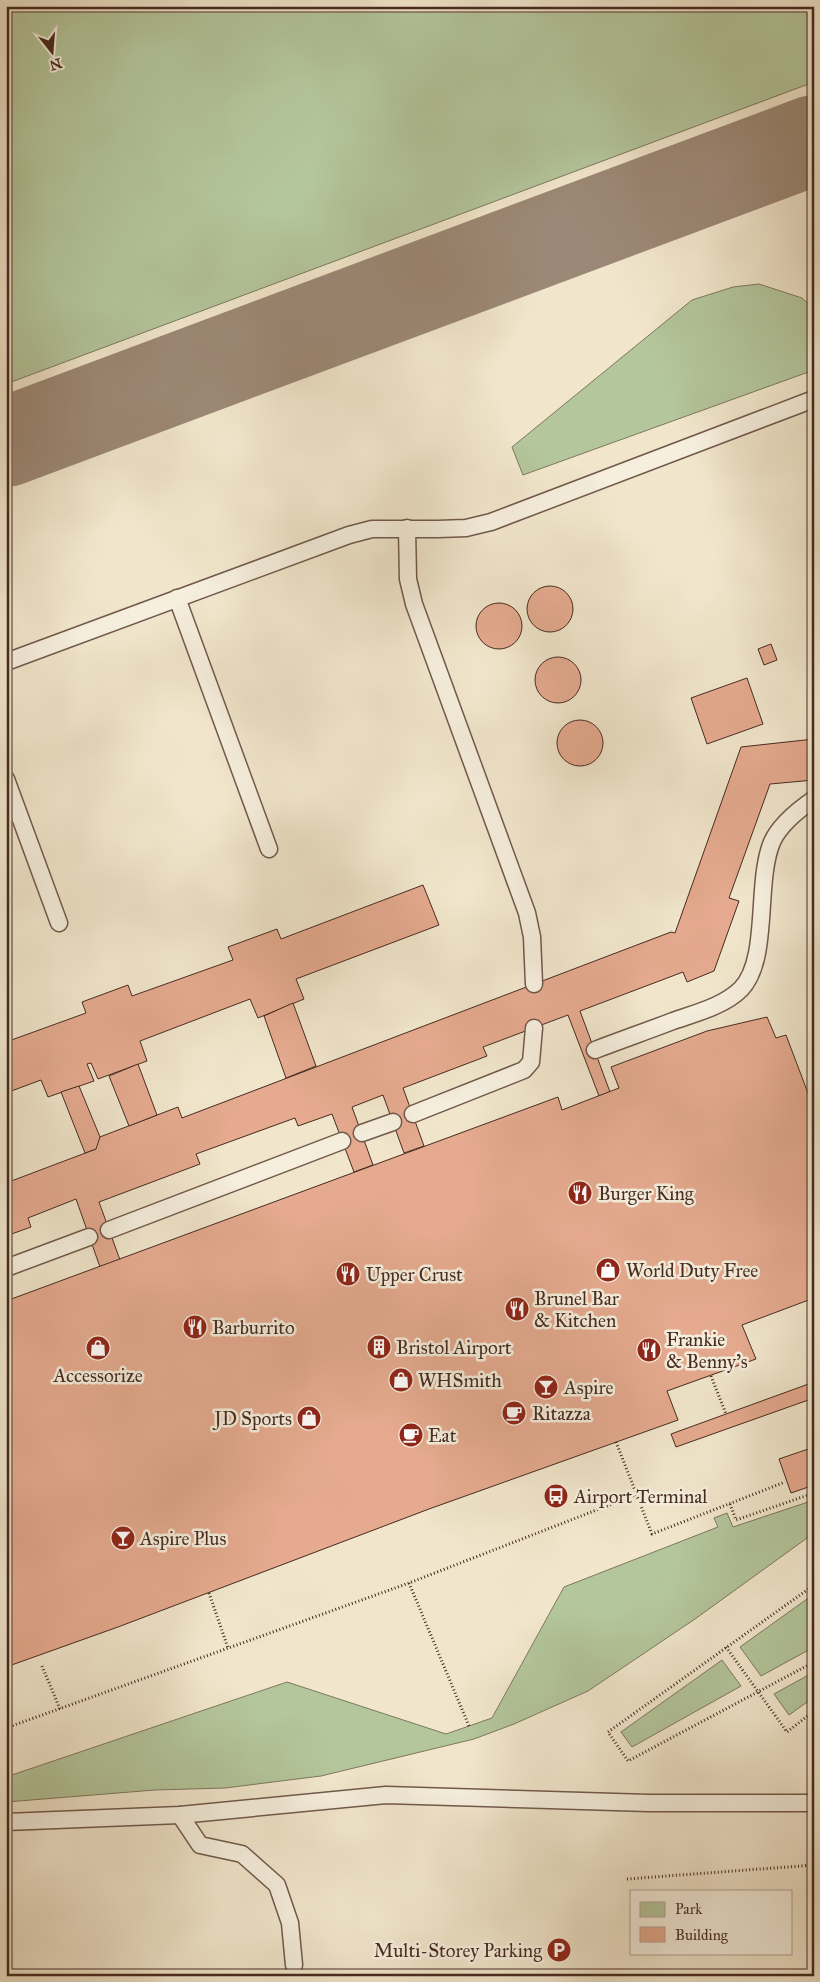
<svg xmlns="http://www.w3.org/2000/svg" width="820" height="1982" font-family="'IM FELL Great Primer',serif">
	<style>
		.green { fill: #b4c69c; stroke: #7d785e }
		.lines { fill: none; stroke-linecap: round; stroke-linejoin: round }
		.taxiway { stroke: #9c8876; stroke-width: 90 }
		.building { fill: #e5aa8f; stroke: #462a20 }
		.service-casing { stroke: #71594b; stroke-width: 19 }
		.path { stroke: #462a20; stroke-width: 3; stroke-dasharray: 1 2.5; stroke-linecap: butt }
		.service { stroke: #f6efde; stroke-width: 16 }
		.labels { text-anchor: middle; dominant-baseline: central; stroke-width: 5; stroke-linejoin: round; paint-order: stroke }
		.poi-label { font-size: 19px; fill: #462a20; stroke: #f6efde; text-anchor: start }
	</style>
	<rect width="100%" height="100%" fill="#f1e6cc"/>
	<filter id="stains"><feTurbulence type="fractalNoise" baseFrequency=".004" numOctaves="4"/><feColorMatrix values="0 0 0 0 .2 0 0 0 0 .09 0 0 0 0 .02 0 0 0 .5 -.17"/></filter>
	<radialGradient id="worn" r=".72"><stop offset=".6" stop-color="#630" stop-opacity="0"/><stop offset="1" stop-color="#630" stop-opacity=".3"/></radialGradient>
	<!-- green -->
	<g class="green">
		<path d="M6 6H814V82L6 384Z"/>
		<path d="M759 284 802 298 814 309V370L523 475 512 447 692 300 733 287Z"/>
		<path d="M814 1500V1533L695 1619 588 1691 514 1724 474 1739 321 1776 225 1788 155 1790 6 1802V1777L287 1682 446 1734 492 1718 564 1587 718 1527 714 1518 727 1513 733 1527Z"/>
		<path d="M814 1594V1647L761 1676 740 1647Z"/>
		<path d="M722 1660 741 1686 632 1747 621 1732Z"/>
		<path d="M814 1672V1697L789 1715 774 1694Z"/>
	</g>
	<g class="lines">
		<!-- taxiway -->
		<path class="taxiway" d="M6 442 814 140"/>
	</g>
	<!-- building -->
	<g class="building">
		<circle cx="550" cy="609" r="23"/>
		<circle cx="499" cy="626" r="23"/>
		<path d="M771 644 777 660 764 665 758 649Z"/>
		<circle cx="558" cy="680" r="23"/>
		<path d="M747 678 763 724 707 744 691 698Z"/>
		<circle cx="580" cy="743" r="23"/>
		<path d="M814 739V780L770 784 729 898 739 901 714 971 687 982 683 972 580 1011 610 1092 599 1096 568 1015 483 1047 487 1056 403 1088 424 1146 404 1153 383 1095 352 1107 373 1165 354 1172 332 1114 298 1126 295 1118 196 1154 200 1164 99 1202 120 1260 100 1267 76 1199 28 1218 31 1227 6 1236V1183L96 1149 92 1140 178 1107 182 1118 671 932 675 933 741 747Z"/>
		<path d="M423 885 439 925 296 979 304 999 258 1018 250 999 140 1041 147 1061 98 1079 91 1063 87 1064 94 1081 48 1097 41 1080 6 1093V1042L86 1013 82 1002 128 985 132 996 233 960 228 947 277 929 281 939Z"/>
		<path d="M293 1003 316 1066 286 1078 264 1016Z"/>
		<path d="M767 1017 776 1038 786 1035 814 1109V1298L742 1325 756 1359 667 1391 678 1420 429 1509 118 1627 6 1667V1335H8L6 1301 558 1097 562 1110 619 1088 611 1067 707 1031Z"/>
		<path d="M138 1064 157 1115 129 1126 109 1076Z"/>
		<path d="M79 1086 100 1137 96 1149 85 1153 61 1092Z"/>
		<path d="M814 1382V1398L676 1447 671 1434Z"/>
		<path d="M814 1447V1485L791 1493 779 1459Z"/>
	</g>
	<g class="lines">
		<defs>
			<g id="service">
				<path d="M407 528 408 579 414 604 527 913 532 937 534 984"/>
				<path d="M177 598 269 849"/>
				<path d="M6 662 349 535 372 529H438L466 528 491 522 814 399"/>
				<path d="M6 779 59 923"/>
				<path d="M595 1050C621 1040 647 1031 673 1021 696 1013 724 1006 741 989 770 959 755 883 772 842 780 824 798 810 814 799"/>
				<path d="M413 1114 524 1070 531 1062 534 1028"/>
				<path d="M362 1133 393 1122"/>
				<path d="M109 1230 342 1141"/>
				<path d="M6 1268 89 1237"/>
				<path d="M180 1815 200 1845 242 1854 277 1885 290 1923 294 1965"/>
				<path d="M6 1822 180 1815 386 1795 648 1803H814"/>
			</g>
		</defs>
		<!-- service casing -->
		<use href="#service" class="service-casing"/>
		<!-- path -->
		<g class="path">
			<path d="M711 1376 726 1414"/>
			<path d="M616 1442 652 1534 785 1482"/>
			<path d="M730 1504 736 1520 814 1493"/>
			<path d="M409 1583 469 1726"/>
			<path d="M814 1585 608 1732 628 1761 814 1662"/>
			<path d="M209 1593 228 1648"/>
			<path d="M726 1647 787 1732 814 1711"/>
			<path d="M42 1666 60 1709"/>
			<path d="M6 1728 409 1583 635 1495"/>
			<path d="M627 1879 814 1865"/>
		</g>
		<!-- service -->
		<use href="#service" class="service"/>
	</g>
	<!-- icons -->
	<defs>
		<symbol id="restaurant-disc" viewBox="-11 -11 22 22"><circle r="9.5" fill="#8f2418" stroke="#f6efde"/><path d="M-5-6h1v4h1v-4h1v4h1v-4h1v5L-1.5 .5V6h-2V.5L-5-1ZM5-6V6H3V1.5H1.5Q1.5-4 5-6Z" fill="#fff"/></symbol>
		<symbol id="shop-disc" viewBox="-11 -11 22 22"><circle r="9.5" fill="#8f2418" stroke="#f6efde"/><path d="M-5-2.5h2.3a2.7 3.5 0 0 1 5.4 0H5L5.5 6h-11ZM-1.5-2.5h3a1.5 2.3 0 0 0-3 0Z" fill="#fff"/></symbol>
		<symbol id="building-disc" viewBox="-11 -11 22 22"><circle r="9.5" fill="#8f2418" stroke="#f6efde"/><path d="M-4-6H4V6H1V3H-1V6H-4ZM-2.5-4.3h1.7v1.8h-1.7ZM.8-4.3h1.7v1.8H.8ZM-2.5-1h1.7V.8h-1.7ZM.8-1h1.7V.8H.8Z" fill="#fff"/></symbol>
		<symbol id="bar-disc" viewBox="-11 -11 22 22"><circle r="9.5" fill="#8f2418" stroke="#f6efde"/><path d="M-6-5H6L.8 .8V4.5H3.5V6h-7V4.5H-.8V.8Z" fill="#fff"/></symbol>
		<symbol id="cafe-disc" viewBox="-11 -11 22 22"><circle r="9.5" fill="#8f2418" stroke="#f6efde"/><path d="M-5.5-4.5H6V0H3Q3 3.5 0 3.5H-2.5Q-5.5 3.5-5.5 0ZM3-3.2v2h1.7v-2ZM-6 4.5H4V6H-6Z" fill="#fff"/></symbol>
		<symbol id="bus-disc" viewBox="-11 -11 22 22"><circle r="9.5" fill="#8f2418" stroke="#f6efde"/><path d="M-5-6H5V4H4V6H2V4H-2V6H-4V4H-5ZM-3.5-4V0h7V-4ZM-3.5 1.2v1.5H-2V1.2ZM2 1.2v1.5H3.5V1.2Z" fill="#fff"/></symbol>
		<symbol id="parking-disc" viewBox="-11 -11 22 22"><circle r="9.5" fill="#8f2418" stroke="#f6efde"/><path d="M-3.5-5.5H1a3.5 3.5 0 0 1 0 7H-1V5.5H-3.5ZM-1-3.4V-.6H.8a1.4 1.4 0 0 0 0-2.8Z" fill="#fff"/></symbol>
	</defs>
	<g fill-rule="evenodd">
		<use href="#restaurant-disc" x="566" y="1179" width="28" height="28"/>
		<use href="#shop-disc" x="594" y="1256" width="28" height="28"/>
		<use href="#restaurant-disc" x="334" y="1260" width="28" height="28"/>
		<use href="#restaurant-disc" x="503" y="1295" width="28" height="28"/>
		<use href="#restaurant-disc" x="181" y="1313" width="28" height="28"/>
		<use href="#building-disc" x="365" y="1333" width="28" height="28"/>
		<use href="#shop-disc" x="84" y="1334" width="28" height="28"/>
		<use href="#restaurant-disc" x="635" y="1336" width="28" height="28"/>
		<use href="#shop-disc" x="387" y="1366" width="28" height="28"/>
		<use href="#bar-disc" x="532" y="1373" width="28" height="28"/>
		<use href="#cafe-disc" x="500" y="1399" width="28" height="28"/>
		<use href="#shop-disc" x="295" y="1404" width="28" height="28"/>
		<use href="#cafe-disc" x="397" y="1421" width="28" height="28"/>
		<use href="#bus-disc" x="542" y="1482" width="28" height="28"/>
		<use href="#bar-disc" x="109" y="1524" width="28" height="28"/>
		<use href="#parking-disc" x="545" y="1936" width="28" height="28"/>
	</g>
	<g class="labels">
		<!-- poi labels -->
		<g class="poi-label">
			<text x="598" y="1193">Burger King</text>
			<text x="626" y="1270">World Duty Free</text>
			<text x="366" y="1274">Upper Crust</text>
			<text x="534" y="1298">Brunel Bar<tspan x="534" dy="22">&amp; Kitchen</tspan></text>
			<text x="212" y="1327">Barburrito</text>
			<text x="666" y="1339">Frankie<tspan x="666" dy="22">&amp; Benny's</tspan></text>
			<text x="396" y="1347">Bristol Airport</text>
			<text x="98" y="1375" text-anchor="middle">Accessorize</text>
			<text x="418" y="1380">WHSmith</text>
			<text x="564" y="1387">Aspire</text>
			<text x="532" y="1413">Ritazza</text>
			<text x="292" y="1418" text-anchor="end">JD Sports</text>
			<text x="428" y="1435">Eat</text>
			<text x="574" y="1496">Airport Terminal</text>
			<text x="140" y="1538">Aspire Plus</text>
			<text x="542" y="1950" text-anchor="end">Multi-Storey Parking</text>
		</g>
	</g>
	<!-- margin -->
	<rect width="820" height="1982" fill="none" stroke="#f1e6cc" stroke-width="25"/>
	<rect x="8" y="8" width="805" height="1967" fill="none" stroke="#462a20" stroke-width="2.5"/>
	<rect x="12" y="12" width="795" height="1957" fill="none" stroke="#462a20"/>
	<!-- legend -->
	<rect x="630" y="1890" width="162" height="65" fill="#f6efde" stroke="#b0a092"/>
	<rect x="640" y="1902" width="25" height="15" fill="#b4c69c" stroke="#b0a092"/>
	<text x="675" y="1914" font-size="15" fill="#462a20">Park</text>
	<rect x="640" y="1927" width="25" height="15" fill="#e5aa8f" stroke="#b0a092"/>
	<text x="675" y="1940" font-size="15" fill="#462a20">Building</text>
	<!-- north arrow -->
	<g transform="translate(52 52) rotate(163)" stroke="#f6efde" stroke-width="4" paint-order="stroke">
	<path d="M0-4L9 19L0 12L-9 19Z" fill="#462a20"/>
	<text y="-8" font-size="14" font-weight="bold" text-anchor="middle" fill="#462a20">N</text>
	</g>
	<rect width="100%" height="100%" filter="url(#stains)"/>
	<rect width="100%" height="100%" fill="url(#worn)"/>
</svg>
